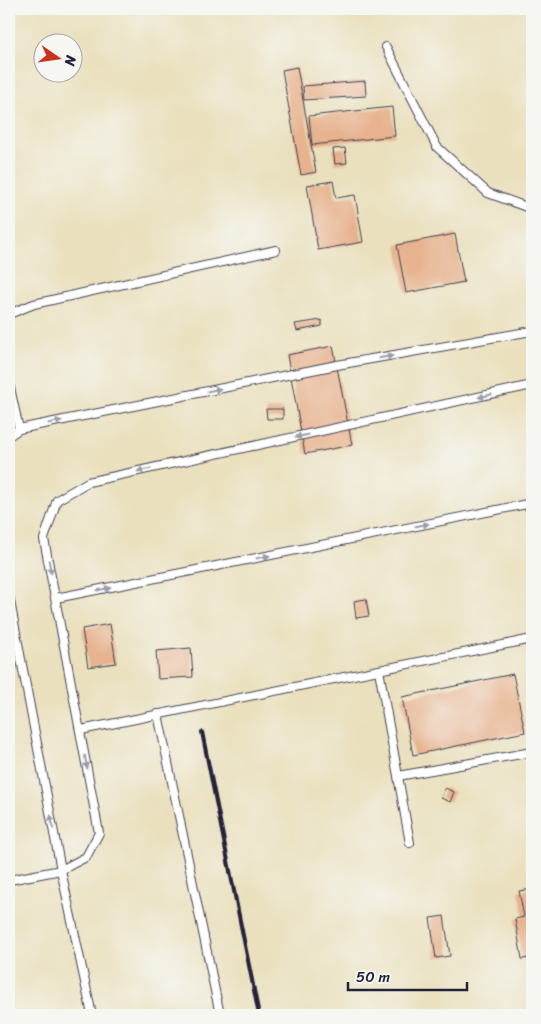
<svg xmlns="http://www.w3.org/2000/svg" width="541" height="1024" font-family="Sriracha,sans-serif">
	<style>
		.building { fill: #e7b28e }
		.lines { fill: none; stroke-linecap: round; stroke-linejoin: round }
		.lane-casing { stroke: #403e4e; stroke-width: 10 }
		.lane { stroke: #fff; stroke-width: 8 }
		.rail { stroke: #22223b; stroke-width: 4 }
		.oneway { fill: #9c9ca7 }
	</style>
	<rect width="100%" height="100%" fill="#f6f6f2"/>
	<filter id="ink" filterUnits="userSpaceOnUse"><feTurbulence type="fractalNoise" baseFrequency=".02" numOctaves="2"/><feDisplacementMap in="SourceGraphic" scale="10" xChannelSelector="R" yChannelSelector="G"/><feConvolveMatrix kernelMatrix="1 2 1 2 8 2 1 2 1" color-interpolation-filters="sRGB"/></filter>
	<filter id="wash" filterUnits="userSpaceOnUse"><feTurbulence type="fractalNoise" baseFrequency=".0096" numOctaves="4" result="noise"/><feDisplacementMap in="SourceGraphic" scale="20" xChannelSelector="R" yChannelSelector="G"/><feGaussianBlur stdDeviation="1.12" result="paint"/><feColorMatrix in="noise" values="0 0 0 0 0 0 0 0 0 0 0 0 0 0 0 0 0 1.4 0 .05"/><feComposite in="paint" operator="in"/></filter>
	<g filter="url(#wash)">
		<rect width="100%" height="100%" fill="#eae0bd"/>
		<g id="blocks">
			<!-- building -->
			<g class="building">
				<path d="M297 67 316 172 301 175 282 70Z"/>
				<path d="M365 81 366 96 304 100 303 86Z"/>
				<path d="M392 107 395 136 312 145 309 116Z"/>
				<path d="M345 148 347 163 335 164 333 149Z"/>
				<path d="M333 181 336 198 355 195 363 242 318 250 307 185Z"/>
				<path d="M455 234 464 282 406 293 397 245Z"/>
				<path d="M322 320V326L297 331 295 324Z"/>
				<path d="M333 346 352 445 305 454 287 355Z"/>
				<path d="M266 409H283V419H267Z"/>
				<path d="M366 599 369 616 356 618 354 601Z"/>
				<path d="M110 624 116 663 88 667 82 629Z"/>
				<path d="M191 648 193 677 158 679 156 651Z"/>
				<path d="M513 674 525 732 413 755 402 697Z"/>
				<path d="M445 788 454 792 450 802 441 798Z"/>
				<path d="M532 889V968H531L529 958 522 959 515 919 524 917 519 891Z"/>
				<path d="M444 916 450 956 436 958 430 918Z"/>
			</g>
		</g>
	</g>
	<g filter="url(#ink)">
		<use href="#blocks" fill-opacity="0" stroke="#403e4e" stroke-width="1"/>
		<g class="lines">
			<defs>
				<g id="lane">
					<path d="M386 47 437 147 488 193 532 209"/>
					<path d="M9 314 34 304 276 250"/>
					<path d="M9 383 19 429"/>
					<path d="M9 436 19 429 337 365 532 331"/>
					<path d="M9 596 61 870 92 1015"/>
					<path d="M56 598 532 503"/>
					<path d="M379 670 410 843"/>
					<path d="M158 714 220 1015"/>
					<path d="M81 730 532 639"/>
					<path d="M398 776 532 752"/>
					<path d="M9 880 61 870 86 857 99 833 44 539 57 500 88 482 532 385"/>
				</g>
			</defs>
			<!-- lane casing -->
			<use href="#lane" class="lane-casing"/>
			<!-- lane -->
			<use href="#lane" class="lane"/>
			<!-- rail -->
			<path class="rail" d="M202 732 259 1015"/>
		</g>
		<!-- one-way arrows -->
		<defs><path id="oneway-solid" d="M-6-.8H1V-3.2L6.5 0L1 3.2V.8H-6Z" transform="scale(1.25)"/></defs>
		<g class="oneway">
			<use href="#oneway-solid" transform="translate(386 357) rotate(-10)"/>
			<use href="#oneway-solid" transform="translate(214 390) rotate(-11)"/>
			<use href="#oneway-solid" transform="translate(485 396) rotate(167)"/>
			<use href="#oneway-solid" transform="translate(55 422) rotate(-11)"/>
			<use href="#oneway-solid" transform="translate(302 436) rotate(168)"/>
			<use href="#oneway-solid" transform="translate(144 470) rotate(168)"/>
			<use href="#oneway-solid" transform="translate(422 525) rotate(-11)"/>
			<use href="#oneway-solid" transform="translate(263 557) rotate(-11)"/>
			<use href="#oneway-solid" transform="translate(50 567) rotate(79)"/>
			<use href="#oneway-solid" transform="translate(104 589) rotate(-11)"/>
			<use href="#oneway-solid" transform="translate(86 762) rotate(80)"/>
			<use href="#oneway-solid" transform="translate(52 822) rotate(-101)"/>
		</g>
	</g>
	<!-- margin -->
	<rect width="541" height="1024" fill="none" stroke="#f6f6f2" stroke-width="30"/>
	<!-- north arrow -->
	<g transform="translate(58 58) rotate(103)"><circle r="24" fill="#f6f6f2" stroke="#a1a1a9"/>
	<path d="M0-4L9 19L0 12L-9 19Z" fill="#c8321e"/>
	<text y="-8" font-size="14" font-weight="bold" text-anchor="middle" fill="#22223b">N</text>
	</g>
	<!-- scale -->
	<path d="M348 982v8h119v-8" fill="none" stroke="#22223b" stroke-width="2.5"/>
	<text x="356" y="982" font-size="15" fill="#22223b" stroke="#f6f6f2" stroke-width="4" paint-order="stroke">50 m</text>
</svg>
